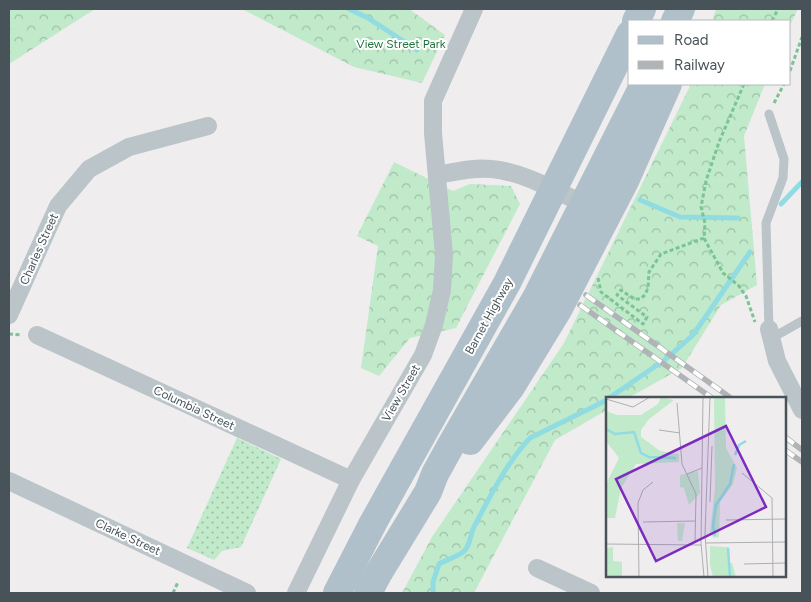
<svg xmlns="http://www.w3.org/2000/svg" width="811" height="602" font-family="Figtree,sans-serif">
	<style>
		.grass { fill: url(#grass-dots) }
		.forest { fill: url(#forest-crowns) }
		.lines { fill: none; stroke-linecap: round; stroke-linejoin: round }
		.stream { stroke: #91dce2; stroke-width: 5 }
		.path { stroke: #7bc496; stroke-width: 3; stroke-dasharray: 4 2.5; stroke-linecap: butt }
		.service { stroke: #bac4c9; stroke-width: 9 }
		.minor { stroke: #bac4c9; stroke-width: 18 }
		.primary { stroke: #b0c0ca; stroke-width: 28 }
		.rail-casing { stroke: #b0b4b7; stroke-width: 5.5 }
		.rail { stroke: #fff; stroke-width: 4; stroke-dasharray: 11; stroke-linecap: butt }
		.labels { text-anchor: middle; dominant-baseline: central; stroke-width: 4; stroke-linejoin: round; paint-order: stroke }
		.park-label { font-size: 12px; fill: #20723e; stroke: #fff }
		.street-label { font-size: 12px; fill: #475359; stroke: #fff }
		.inset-river { fill: none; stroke: #91dce2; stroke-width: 2.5 }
		.inset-road { fill: none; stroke: #acafb2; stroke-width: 1 }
		.view { fill: #7b2cbf; fill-opacity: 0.15; stroke: #7b2cbf; stroke-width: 2.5 }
		.inset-edge { fill: none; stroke: #475359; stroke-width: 2.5 }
	</style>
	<defs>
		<pattern id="grass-dots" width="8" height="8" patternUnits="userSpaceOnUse" patternTransform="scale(1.25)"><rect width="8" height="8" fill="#c0eaca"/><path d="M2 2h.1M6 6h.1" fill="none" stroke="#9ec0a7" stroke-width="1.8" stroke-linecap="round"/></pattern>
		<pattern id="forest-crowns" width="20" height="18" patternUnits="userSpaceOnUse" patternTransform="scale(1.25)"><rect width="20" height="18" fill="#c0eaca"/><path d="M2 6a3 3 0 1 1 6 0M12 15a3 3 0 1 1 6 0" fill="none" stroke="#9ec0a7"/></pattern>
	</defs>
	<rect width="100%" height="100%" fill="#f0edee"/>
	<!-- grass -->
	<path class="grass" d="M237 438 281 459 241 547 222 551 214 560 187 548Z"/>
	<!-- forest -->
	<g class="forest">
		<path d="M9 9H95L9 64Z"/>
		<path d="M242 9H409L445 35 422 83 354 67Z"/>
		<path d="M716 9H798L790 25V21H712Z"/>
		<path d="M691 84H765L744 136 757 285 721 305 682 368 628 398H607V410L555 440 474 593H402L432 537 564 343Z"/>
		<path d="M394 162 453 191 470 184 511 186 520 204 456 328 410 338 379 376 361 368 378 246 357 236Z"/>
	</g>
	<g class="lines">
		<!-- stream -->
		<g class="stream">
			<path d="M349 9 368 18 417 50"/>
			<path d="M640 200 680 217 738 218"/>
			<path d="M781 204 802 182"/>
			<path d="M609 398 666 359 693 335 750 252"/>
			<path d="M433 593V582L439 564C446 560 456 557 463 552 470 547 470 535 474 527 489 498 507 462 530 438L607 400"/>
		</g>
		<!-- path -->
		<g class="path">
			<path d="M772 21 778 9"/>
			<path d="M790 71 802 37"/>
			<path d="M744 84 719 142 706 181 701 207 705 223 704 238 723 273 738 285 746 296 755 322"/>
			<path d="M774 103 784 84"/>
			<path d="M598 278 601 292 643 324 647 317 617 295 621 290 634 299H640L645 295 648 288 649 272 661 254 704 238"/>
			<path d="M9 334 22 335"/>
			<path d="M173 593 178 582"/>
		</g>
		<!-- service -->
		<g class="service">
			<path d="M769 329 766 223 783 178 784 159 769 114"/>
			<path d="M770 339 802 321"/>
		</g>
		<!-- minor -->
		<g class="minor">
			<path d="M437 175C454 172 473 167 491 169 521 171 556 191 584 204"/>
			<path d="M9 315 58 206 89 169 129 147 208 126"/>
			<path d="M769 329 777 361 802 410"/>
			<path d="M37 335 351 480"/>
			<path d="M9 481 247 593"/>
			<path d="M537 568 591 593"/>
			<path d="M296 593 351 480 423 355 434 325 442 290 444 255 433 133V101L474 9"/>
		</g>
		<!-- primary -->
		<g class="primary">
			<path d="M636 21 642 9"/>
			<path d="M675 21 681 9"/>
			<path d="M470 441 511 387 558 310 625 181 668 84"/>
			<path d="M337 593 373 523 507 283 630 34"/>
			<path d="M368 593 378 574 428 492 435 474 451 445 536 298 644 84"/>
		</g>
		<defs>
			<g id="rail">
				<path d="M586 295 731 398"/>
				<path d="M580 305 712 398"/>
				<path d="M785 437 802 450"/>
				<path d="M785 450 802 462"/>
			</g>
		</defs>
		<!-- rail casing -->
		<use href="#rail" class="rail-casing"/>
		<!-- rail -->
		<use href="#rail" class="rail"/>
	</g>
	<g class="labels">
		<!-- park labels -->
		<g class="park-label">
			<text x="401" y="44">View Street Park</text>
		</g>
		<!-- street labels -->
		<g class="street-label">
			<text transform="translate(39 249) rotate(-66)">Charles Street</text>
			<text transform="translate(489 316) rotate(-61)">Barnet Highway</text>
			<text transform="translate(401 393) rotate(-60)">View Street</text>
			<text transform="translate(194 408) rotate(25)">Columbia Street</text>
			<text transform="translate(128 537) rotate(25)">Clarke Street</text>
		</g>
	</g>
	<!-- overview -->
	<g transform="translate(606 397)">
		<rect width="180" height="180" fill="#f0edee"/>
		<path d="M71 126H79L76 144H72ZM104 149 120 150 114 168H104Z" fill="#c0eaca"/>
		<path d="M55 0 68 3 42 23 35 33V40L54 54 73 57V65L30 67 15 91 9 121H0V87L13 61 0 44V14L11 18H35L52 7ZM108 0H119L120 51 131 71 127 87 114 105 113 140 108 141 104 136 109 91ZM92 74 94 96 83 108 78 91 74 90V78ZM7 150V164L16 165V180H0L1 151ZM120 150H123V166H126L130 180H107L104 168 114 167Z" fill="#c0eaca"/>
		<path class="inset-river" d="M0 32 9 37 28 35 35 56 43 60 70 61M129 58 133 48 140 44M109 139 107 129 110 108 124 87 128 67M122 151 124 180"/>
		<path class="inset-road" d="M97 0 95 146 98 180M0 2 27 10 44 0M71 6 76 67 90 97 89 146M53 33 74 36M136 76 166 101 167 180M81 77 96 71M104 105 106 49M120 123 180 122M37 125 89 124M99 146 180 145M0 147 95 148M138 167 180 166M33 180 32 106 37 93 47 85M102 180 99 137 104 0"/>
		<path class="view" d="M120 29 160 110 50 164 10 82Z"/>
		<rect width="180" height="180" class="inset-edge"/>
	</g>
	<!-- border -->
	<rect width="811" height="602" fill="none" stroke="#475359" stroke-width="20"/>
	<!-- legend -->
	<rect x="628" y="20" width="162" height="65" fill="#ffffff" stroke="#b5babd"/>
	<rect x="638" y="36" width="25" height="8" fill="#b0c0ca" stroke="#b5babd"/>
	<text x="674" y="45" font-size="15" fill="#475359">Road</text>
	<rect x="638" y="61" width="25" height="8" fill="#b0b4b7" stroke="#b5babd"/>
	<text x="674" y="70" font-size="15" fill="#475359">Railway</text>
</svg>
